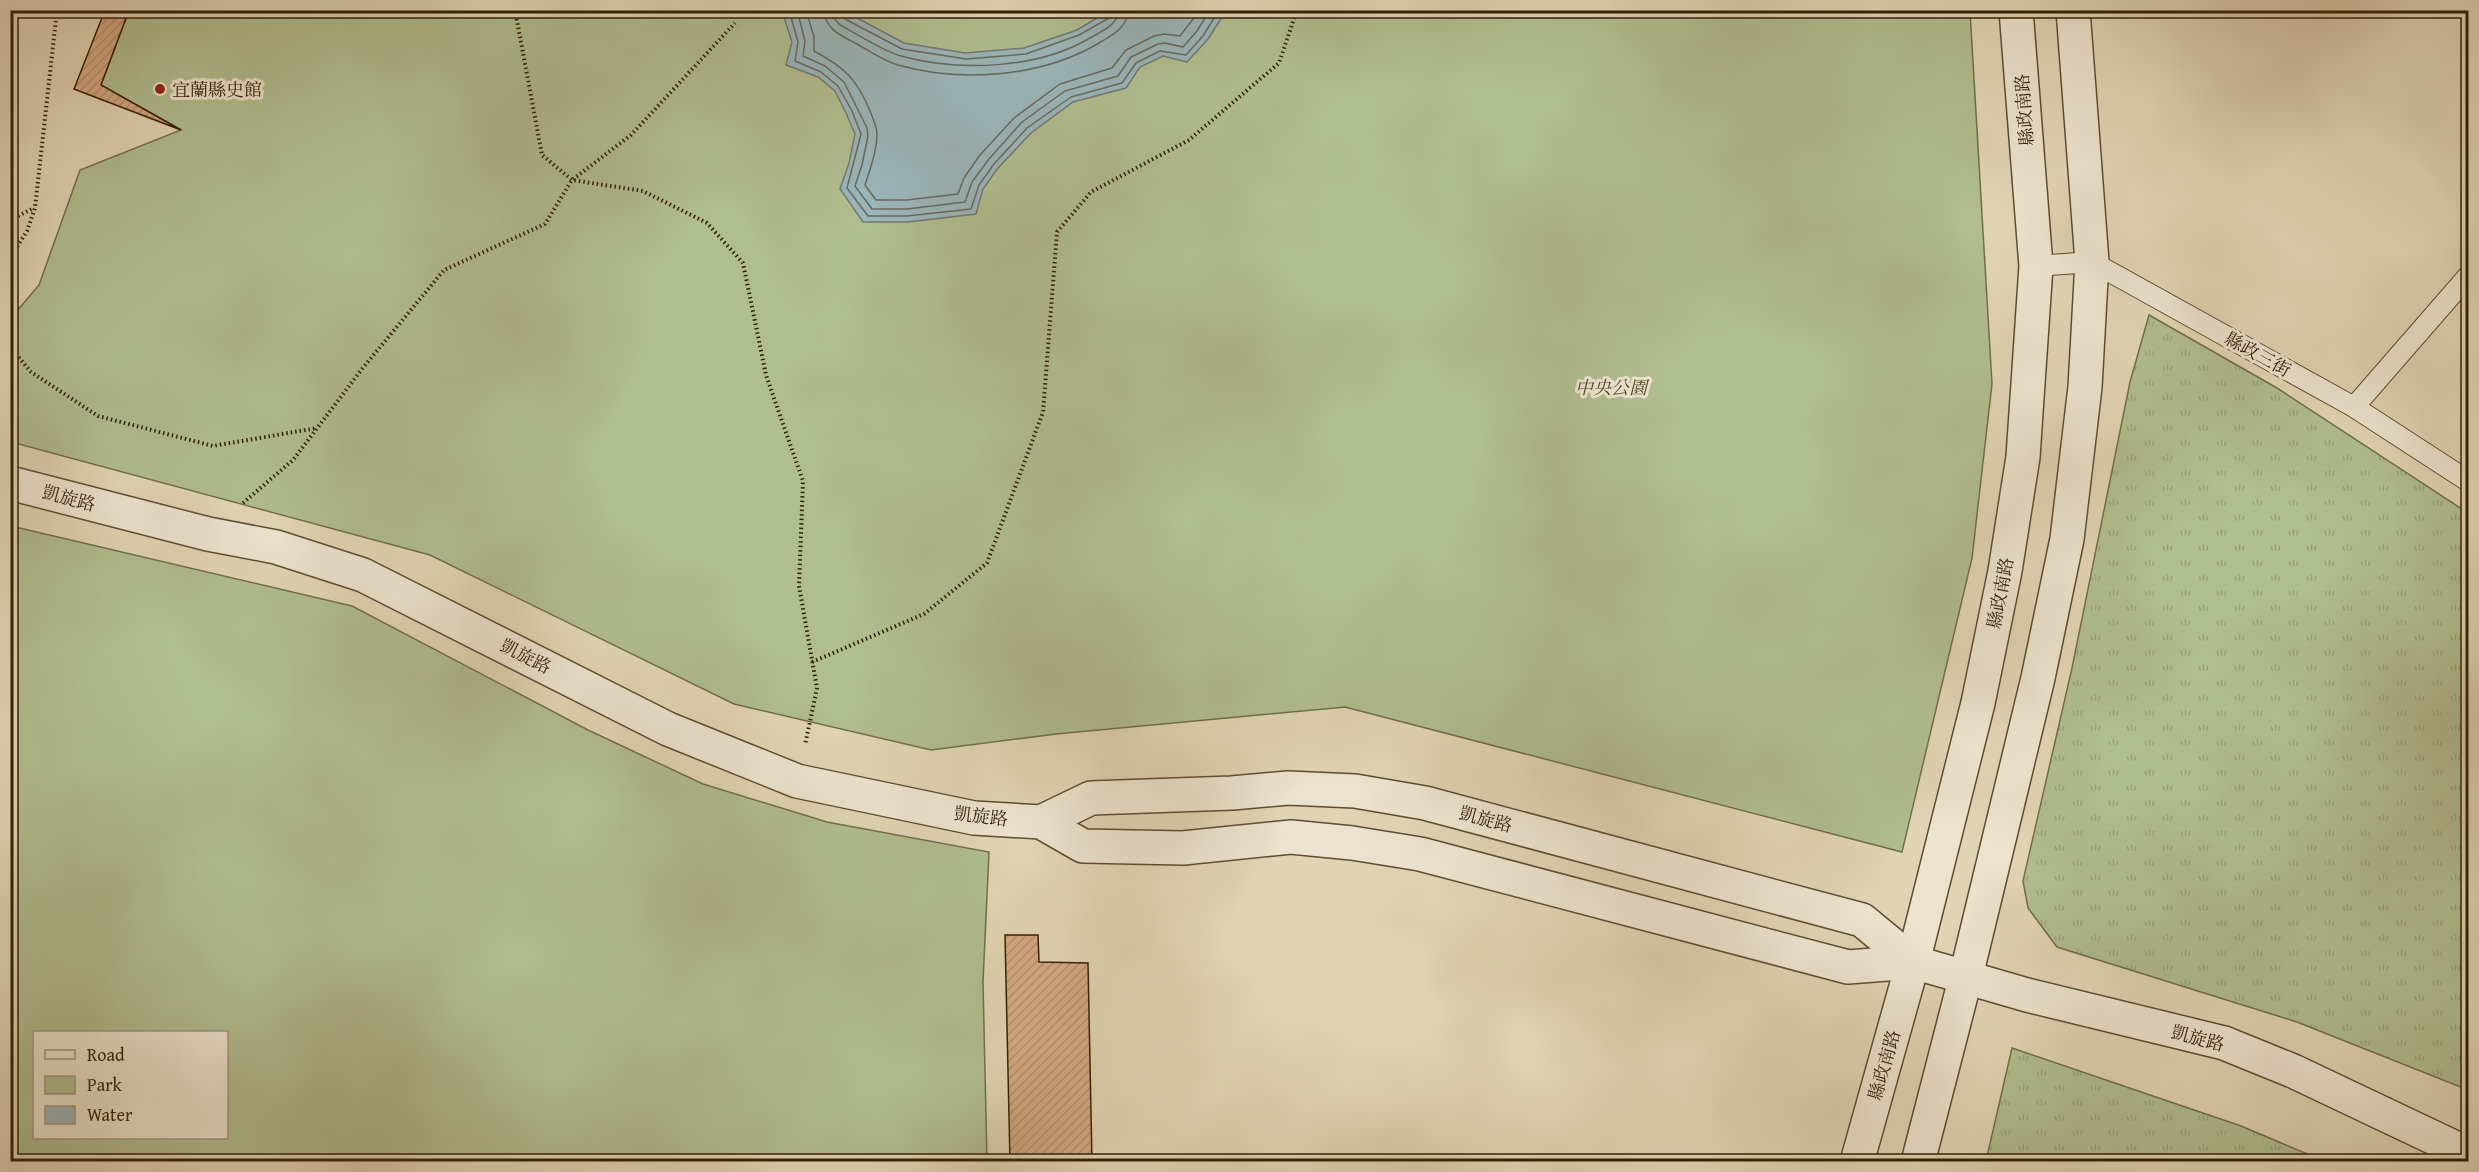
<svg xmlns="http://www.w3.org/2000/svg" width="2479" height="1172" font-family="'Gentium Book Plus','Noto Serif TC',serif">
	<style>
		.grass { fill: url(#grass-tufts); stroke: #716e4b; stroke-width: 1.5 }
		.green { fill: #b0bd8f; stroke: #716e4b; stroke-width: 1.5; fill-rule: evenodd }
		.water { fill: #9bb5b9; stroke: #717972; stroke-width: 1.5 }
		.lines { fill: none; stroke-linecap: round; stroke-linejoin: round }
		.shore { stroke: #666a60; stroke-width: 1.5 }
		.building { fill: url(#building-hatch); stroke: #321f07; stroke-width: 1.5 }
		.service-casing { stroke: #5e4c32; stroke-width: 22 }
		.minor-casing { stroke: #5e4c32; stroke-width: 36 }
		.tertiary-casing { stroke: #5e4c32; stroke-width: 36 }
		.path { stroke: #321f07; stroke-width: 4; stroke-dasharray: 1.5 3; stroke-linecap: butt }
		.service { stroke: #ece3ce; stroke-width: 20 }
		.minor { stroke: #ece3ce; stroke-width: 33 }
		.tertiary { stroke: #ece3ce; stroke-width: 33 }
		.poi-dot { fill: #8f2418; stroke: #ece3ce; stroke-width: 2 }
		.labels { text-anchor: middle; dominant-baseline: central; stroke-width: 6; stroke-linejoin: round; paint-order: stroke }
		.poi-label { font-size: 18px; fill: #321f07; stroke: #ece3ce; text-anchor: start }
		.street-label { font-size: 18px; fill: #321f07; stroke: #ece3ce }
		.park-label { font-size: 18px; font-style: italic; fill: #524629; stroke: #ece3ce }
	</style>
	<defs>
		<pattern id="grass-tufts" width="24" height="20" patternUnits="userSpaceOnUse" patternTransform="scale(1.5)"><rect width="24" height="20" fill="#b0bd8f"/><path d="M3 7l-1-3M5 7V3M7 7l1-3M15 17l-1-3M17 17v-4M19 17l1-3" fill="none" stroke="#98a27a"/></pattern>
		<pattern id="building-hatch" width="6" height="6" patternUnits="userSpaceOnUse" patternTransform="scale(1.5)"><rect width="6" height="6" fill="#d4a780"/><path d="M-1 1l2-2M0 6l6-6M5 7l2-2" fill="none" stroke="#b68f6d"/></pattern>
	</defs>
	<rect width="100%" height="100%" fill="#e1d4b4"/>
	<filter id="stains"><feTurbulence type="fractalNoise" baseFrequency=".00333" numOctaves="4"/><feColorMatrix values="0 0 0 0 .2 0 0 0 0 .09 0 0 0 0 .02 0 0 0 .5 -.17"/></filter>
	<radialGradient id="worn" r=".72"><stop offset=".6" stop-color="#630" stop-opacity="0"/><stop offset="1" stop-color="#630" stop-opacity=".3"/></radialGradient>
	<!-- grass -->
	<g class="grass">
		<path d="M2149 315 2277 388 2468 513V1090L2297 1022 2057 947 2028 908 2023 881 2072 668 2130 382Z"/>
		<path d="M2012 1048 2241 1126 2324 1161H1986Z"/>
	</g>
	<!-- green -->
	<g class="green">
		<path d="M129 11H1970L1992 384 1972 558 1902 852 1345 707 1056 734 931 750 734 704 430 555 11 442V318L39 285 80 170 181 130 101 85Z"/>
		<path d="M11 526 352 606 588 730 703 784 827 822 989 852 983 982 987 1161H11ZM34 1032H226V1138H34Z"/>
	</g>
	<!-- water -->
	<path class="water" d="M782 11H844L904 43 965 53 1024 48 1077 30 1109 11H1226L1208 39 1187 62 1163 56 1140 67 1126 88 1073 102 1031 133 998 168 983 189 976 214 908 222H863L840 189 849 163 855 134 846 113 835 91 818 77 786 65 792 42Z"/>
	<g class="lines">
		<!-- shore -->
		<g class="shore">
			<path d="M789 10 798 42 795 61 821 72 838 86 852 111 861 134 847 188 868 216H907L971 209 979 185 994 164 1027 128 1071 97 1122 83 1136 63 1160 51 1186 55 1203 36 1219 10"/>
			<path d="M797 10 805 41 803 56 825 66 844 82 867 128 868 136 862 165 855 186 872 209H907L965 202 972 182 989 159 1022 122 1065 91 1118 76 1131 57 1158 44 1165 43 1183 47 1197 31 1210 10"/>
			<path d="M806 10 814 37V51C844 67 857 79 870 111 873 119 877 126 877 134 877 151 870 169 865 185L876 200H907L958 194 964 178 980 155 1014 118 1060 84 1112 68 1126 50 1154 36 1164 34 1180 36 1200 10"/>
			<path d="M824 10C825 30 842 36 857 44 870 51 884 61 898 65 962 83 1042 77 1099 43 1113 34 1127 29 1128 10"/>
			<path d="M833 10 834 18 839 24C856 34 883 51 901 56 959 72 1038 69 1090 38 1102 31 1118 25 1119 10"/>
			<path d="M841 10 845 19 902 49 966 59 1026 54 1079 35 1109 18 1111 10"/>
		</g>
	</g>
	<!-- building -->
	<g class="building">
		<path d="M105 10H129L101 85 181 130 74 89Z"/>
		<path d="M1005 935H1038L1039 962 1088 963 1092 1162H1010Z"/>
	</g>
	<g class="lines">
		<defs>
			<g id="service">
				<path d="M2036 266 2092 262 2354 407 2468 481"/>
				<path d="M2354 407 2468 276"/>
			</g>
			<g id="minor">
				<path d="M10 483 208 534 276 547 363 575 668 729 797 781 974 818 1041 822 1083 846 1183 848 1291 837 1352 843 1420 854 1848 967 1913 962 2027 995 2224 1043 2293 1071 2468 1154"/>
				<path d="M1041 822 1091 798 1232 793 1288 788 1355 791 1425 803 1862 920 1913 962"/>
			</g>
			<g id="tertiary">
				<path d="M1857 1162 1913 962 1978 703 2005 571 2023 457 2036 266 2016 10"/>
				<path d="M1918 1162 1966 976 2038 678 2067 539 2085 387 2092 262 2073 10"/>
			</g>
		</defs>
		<!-- service casing -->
		<use href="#service" class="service-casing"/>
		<!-- minor casing -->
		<use href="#minor" class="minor-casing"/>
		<!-- tertiary casing -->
		<use href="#tertiary" class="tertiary-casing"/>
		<!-- path -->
		<g class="path">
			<path d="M515 10 542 155 572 180 643 191 707 223 743 263 766 375 803 481 799 586 817 688 805 745"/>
			<path d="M10 220 34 208"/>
			<path d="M10 258 27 231 35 208 57 10"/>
			<path d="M10 347 31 372 98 416 213 446 317 428"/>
			<path d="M243 503 293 460 362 369 444 270 545 224 572 180 631 135 735 23"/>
			<path d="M812 662 924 614 987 563 1043 412 1057 232 1091 192 1189 140 1279 63 1297 10"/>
		</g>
		<!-- service -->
		<use href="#service" class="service"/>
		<!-- minor -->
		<use href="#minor" class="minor"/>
		<!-- tertiary -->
		<use href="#tertiary" class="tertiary"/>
	</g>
	<!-- markers -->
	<circle class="poi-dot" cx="160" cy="89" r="6"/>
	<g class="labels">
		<!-- poi labels -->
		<g class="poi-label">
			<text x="172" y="89">宜蘭縣史館</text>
		</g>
		<!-- street labels -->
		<g class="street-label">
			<text transform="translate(2024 110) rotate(-94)">縣政南路</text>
			<text transform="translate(2258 354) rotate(29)">縣政三街</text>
			<text transform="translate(69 498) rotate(15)">凱旋路</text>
			<text transform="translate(2000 593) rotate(-79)">縣政南路</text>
			<text transform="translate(526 656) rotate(27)">凱旋路</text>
			<text transform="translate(981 816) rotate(7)">凱旋路</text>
			<text transform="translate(1486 819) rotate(15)">凱旋路</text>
			<text transform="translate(2198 1038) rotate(15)">凱旋路</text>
			<text transform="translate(1884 1065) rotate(-74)">縣政南路</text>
		</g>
		<!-- park labels -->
		<g class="park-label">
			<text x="1611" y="387">中央公園</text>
		</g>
	</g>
	<!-- margin -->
	<rect width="2479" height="1172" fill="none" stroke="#e1d4b4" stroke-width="36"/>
	<rect x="12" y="12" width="2455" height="1148" fill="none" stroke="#321f07" stroke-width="3"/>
	<rect x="18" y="18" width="2443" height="1136" fill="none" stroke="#321f07" stroke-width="1.5"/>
	<!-- legend -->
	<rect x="33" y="1031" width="195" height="108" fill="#ece3ce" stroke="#a2957e" stroke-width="1.5"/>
	<rect x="45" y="1050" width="30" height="9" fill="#ece3ce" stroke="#a2957e" stroke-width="1.5"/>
	<text x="87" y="1061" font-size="18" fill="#321f07">Road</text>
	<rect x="45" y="1076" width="30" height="18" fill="#b0bd8f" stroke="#a2957e" stroke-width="1.5"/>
	<text x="87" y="1091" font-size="18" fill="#321f07">Park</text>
	<rect x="45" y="1106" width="30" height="18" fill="#9bb5b9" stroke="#a2957e" stroke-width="1.5"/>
	<text x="87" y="1121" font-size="18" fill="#321f07">Water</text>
	<rect width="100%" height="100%" filter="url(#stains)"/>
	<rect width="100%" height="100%" fill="url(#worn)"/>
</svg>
